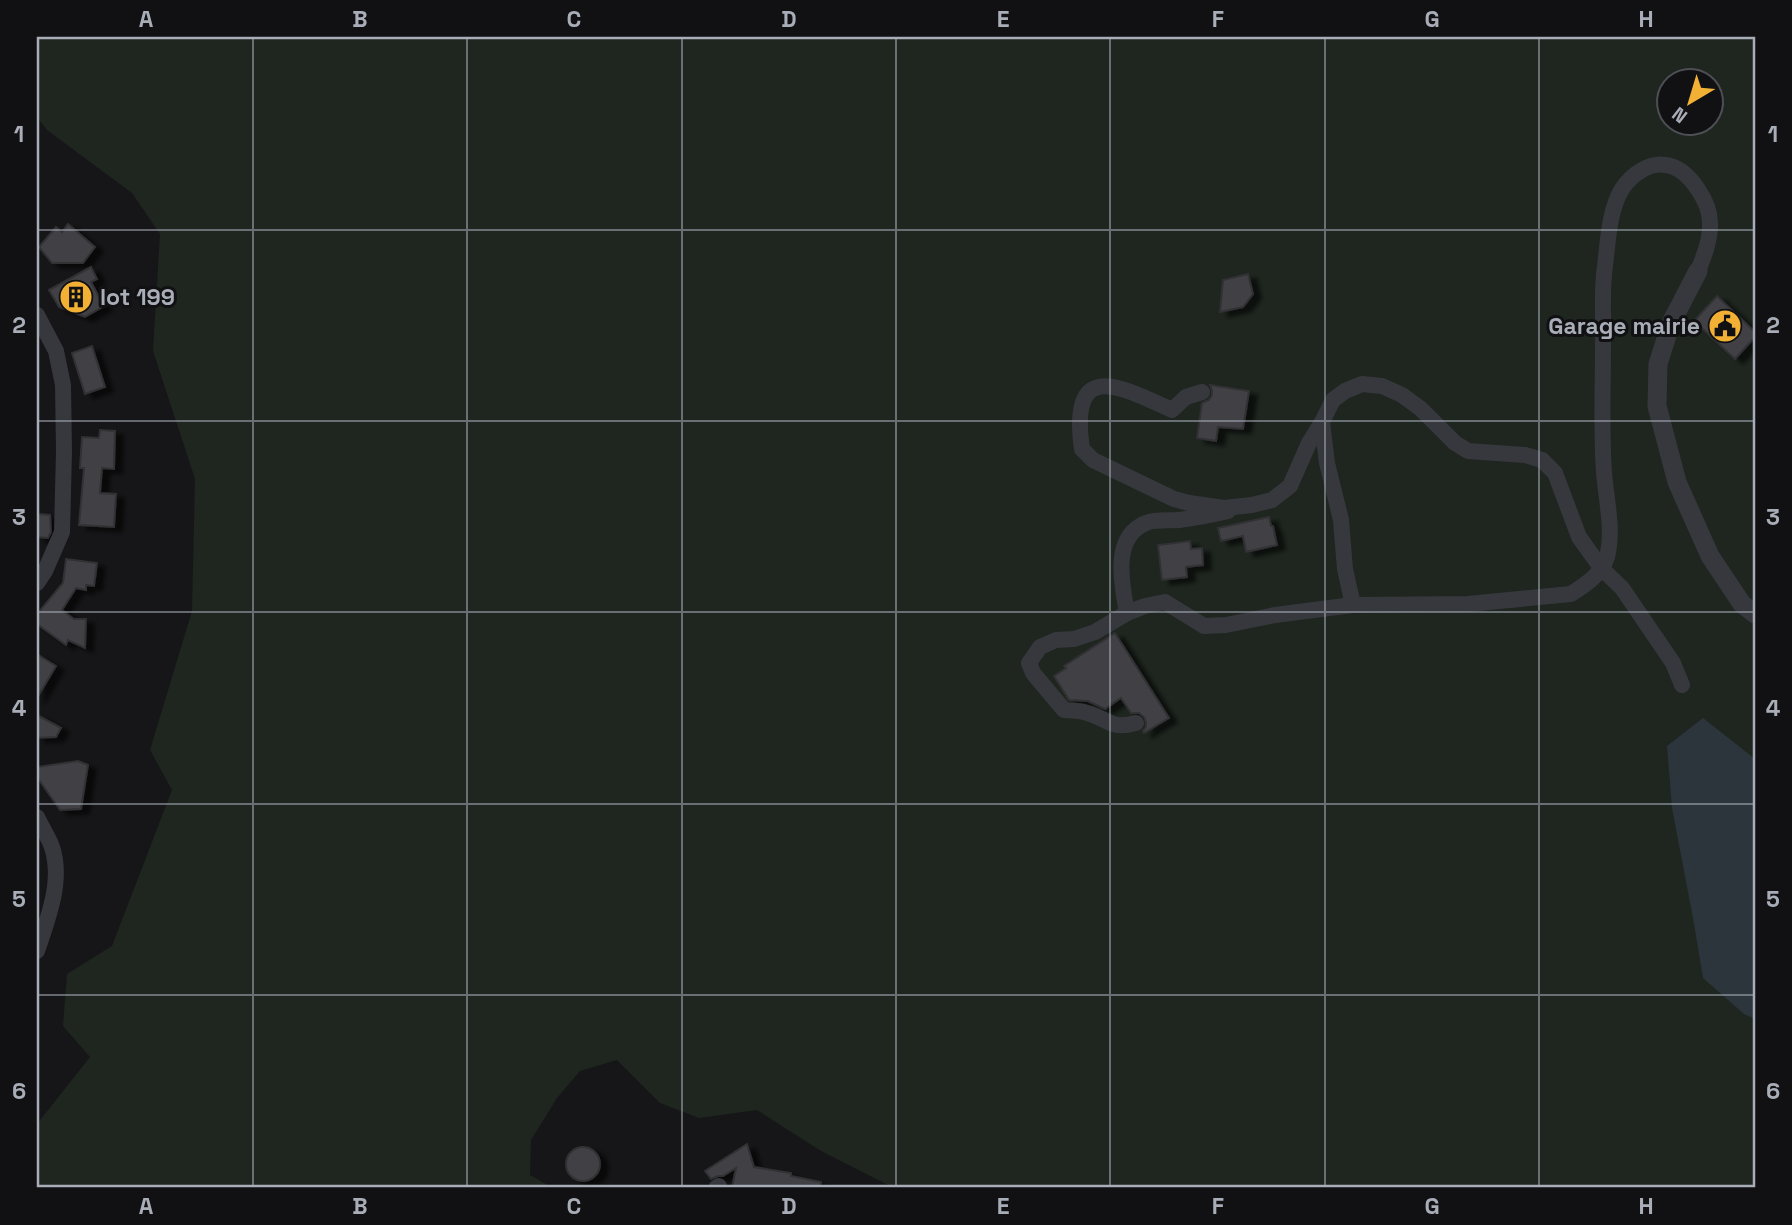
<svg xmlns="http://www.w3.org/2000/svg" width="1792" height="1225" font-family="'Space Grotesk',sans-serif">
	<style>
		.green { fill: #1e261f; fill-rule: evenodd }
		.water { fill: #2c353c }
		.building { fill: #404145; stroke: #303034; stroke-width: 2; filter: url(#shadow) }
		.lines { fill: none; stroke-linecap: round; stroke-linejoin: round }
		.minor { stroke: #37383d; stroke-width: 16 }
		.tertiary { stroke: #37383d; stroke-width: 19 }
		.grid { fill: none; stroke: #a8adb8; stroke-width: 2; stroke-opacity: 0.55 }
		.labels { text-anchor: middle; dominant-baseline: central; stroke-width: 6; stroke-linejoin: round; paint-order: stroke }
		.poi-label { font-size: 23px; font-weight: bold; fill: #a8adb8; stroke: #111113; text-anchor: start }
		.neatline { fill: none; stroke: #a8adb8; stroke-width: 2.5 }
		.grid-label { font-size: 23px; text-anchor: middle; font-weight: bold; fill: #a8adb8 }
	</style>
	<defs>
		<filter id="shadow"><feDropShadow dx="8" dy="4.5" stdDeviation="2" flood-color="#0009"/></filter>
	</defs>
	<rect width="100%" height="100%" fill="#161618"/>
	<!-- green -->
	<path class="green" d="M37 37H1755V1188H894L821 1151 757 1110 699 1118 660 1103 617 1060 580 1071 557 1098 531 1140 530 1175 553 1188H37V1124L90 1057 63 1026 67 974 112 946 172 790 150 750 192 611 195 479 153 351 160 234 132 193 47 130 37 117ZM1670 80H1712V122H1670Z"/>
	<!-- water -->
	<path class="water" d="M1703 718 1755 759V1019L1744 1014 1703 978 1693 918 1672 808 1667 746Z"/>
	<!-- building -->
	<g class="building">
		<path d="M68 224 95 247 83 263H52L39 247 56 227 62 232Z"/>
		<path d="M91 267 97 279 91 282 104 306 85 317 59 307 49 290Z"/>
		<path d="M1248 274 1253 294 1243 307 1220 312 1223 280Z"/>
		<path d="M1717 296 1755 332V337L1735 359 1694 321Z"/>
		<path d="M92 346 105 387 85 394 72 353Z"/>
		<path d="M1210 385 1249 391 1243 429 1218 427 1216 441 1197 438 1202 403 1209 400 1212 395V390Z"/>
		<path d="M100 430 115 431 114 469 102 468 100 493 116 494 114 527 79 525 84 468H80L82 437 99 438Z"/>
		<path d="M37 514 50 515 51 532 48 538 37 537Z"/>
		<path d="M1269 517 1271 526H1273L1277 545 1246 552 1243 536 1221 541 1218 528Z"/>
		<path d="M1190 541 1191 549 1202 548 1203 565 1186 567 1187 577 1162 580 1158 545Z"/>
		<path d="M66 559 97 563 94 586 86 585V590L76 588 62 610 74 619H86L85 648 68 640 66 645 37 624V614L63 583Z"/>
		<path d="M1115 633 1169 718 1144 733 1143 731 1146 727V722L1144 717 1139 713H1131L1121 698 1105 709 1088 701 1069 700 1054 676 1066 668 1064 666Z"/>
		<path d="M37 654 56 666 37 698Z"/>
		<path d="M37 715 61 728 56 737 37 738Z"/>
		<path d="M78 761 88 765 81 809 60 810 37 777V767Z"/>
		<path d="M747 1144 754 1167 791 1173V1176L821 1182 820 1188H732L736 1168 723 1176H718L711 1179 705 1171Z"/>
		<circle cx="583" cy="1164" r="17"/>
	</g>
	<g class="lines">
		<!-- minor -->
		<g class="minor">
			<path d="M37 315 56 351 63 385 64 451 62 532 45 571 37 583"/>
			<path d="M1202 392 1186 397 1172 410C1118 385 1069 359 1082 449L1093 460 1174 499 1189 503 1224 508 1252 505 1272 500 1290 486 1309 443 1322 422"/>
			<path d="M1353 605 1345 569 1341 520 1327 463 1322 422 1333 400 1345 391 1362 384 1382 386 1402 395 1421 409 1455 443 1468 451 1525 455 1542 460 1555 473 1579 537 1602 569 1622 588 1673 663 1682 685"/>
			<path d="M1127 613C1122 585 1111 537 1146 523 1155 519 1169 521 1179 520 1196 518 1211 515 1228 511"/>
			<path d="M1136 723C1110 730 1109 719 1087 713 1080 710 1071 711 1064 710L1033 673 1029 663 1040 647 1056 640 1074 639 1095 632 1127 613 1145 606 1165 602 1204 626 1226 625 1275 615 1353 605 1468 604 1571 594C1585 585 1602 574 1607 557 1614 530 1606 500 1604 472 1601 430 1603 387 1603 345 1604 319 1601 292 1605 266 1608 241 1609 210 1622 189 1631 175 1649 162 1666 165 1689 168 1711 203 1710 225 1710 241 1704 256 1698 271"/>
			<path d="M37 817C41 825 46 834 50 842 65 877 48 918 37 951"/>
			<path d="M716 1188 719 1186"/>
		</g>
		<!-- tertiary -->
		<path class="tertiary" d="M1698 271 1671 323 1658 364 1657 406 1677 482 1710 556 1742 604 1755 614"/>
	</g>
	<!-- grid -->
	<path class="grid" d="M253 37V1188M467 37V1188M682 37V1188M896 37V1188M1110 37V1188M1325 37V1188M1539 37V1188M37 230H1755M37 421H1755M37 612H1755M37 804H1755M37 995H1755"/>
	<!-- icons -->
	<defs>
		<symbol id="building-disc" viewBox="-11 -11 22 22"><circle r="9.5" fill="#f2b134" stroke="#111113"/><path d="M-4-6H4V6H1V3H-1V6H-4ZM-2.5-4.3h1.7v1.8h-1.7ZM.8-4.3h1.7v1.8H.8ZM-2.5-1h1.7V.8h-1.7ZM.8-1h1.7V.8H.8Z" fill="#111"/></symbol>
		<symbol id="civic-disc" viewBox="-11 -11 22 22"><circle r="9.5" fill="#f2b134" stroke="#111113"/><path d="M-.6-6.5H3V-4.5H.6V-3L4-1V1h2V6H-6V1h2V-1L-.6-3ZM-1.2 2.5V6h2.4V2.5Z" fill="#111"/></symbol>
	</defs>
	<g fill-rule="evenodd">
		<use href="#building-disc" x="57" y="278" width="38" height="38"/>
		<use href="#civic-disc" x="1706" y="307" width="38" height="38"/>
	</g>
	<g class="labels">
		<!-- poi labels -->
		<g class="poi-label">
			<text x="100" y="297">lot 199</text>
			<text x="1700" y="326" text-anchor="end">Garage mairie</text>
		</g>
	</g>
	<!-- border -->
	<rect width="1792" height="1225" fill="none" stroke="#111113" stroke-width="77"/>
	<!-- north arrow -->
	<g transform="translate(1690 102) rotate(218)"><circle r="33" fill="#111113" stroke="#4d4f55" stroke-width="2"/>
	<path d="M0-5L12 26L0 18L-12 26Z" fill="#f2b134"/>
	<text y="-10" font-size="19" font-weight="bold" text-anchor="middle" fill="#a8adb8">N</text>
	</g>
	<rect x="38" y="38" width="1716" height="1148" class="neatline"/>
	<g class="grid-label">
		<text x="146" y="27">A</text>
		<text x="360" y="27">B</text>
		<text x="574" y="27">C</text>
		<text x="789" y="27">D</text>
		<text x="1003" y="27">E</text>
		<text x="1218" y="27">F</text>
		<text x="1432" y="27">G</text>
		<text x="1646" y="27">H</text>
		<text x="19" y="142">1</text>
		<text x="1773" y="142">1</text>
		<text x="19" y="333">2</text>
		<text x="1773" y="333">2</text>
		<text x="19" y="525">3</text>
		<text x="1773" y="525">3</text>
		<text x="19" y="716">4</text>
		<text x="1773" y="716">4</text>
		<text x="19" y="907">5</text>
		<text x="1773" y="907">5</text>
		<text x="19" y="1099">6</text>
		<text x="1773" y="1099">6</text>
		<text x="146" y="1214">A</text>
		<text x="360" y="1214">B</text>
		<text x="574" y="1214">C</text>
		<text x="789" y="1214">D</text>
		<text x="1003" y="1214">E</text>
		<text x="1218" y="1214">F</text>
		<text x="1432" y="1214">G</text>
		<text x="1646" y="1214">H</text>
	</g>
</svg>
